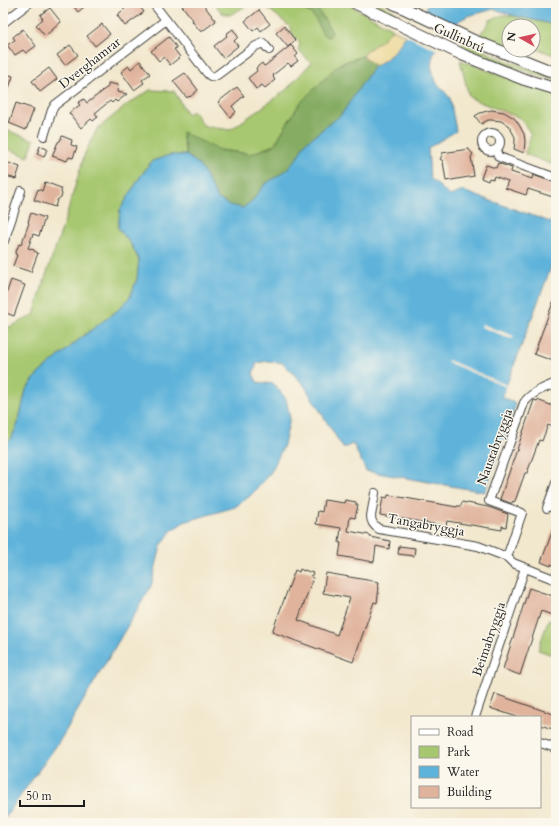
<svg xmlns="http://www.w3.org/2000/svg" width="559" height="826" font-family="Cardo,serif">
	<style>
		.green { fill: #a7c76f; stroke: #627246 }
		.forest { fill: #85ac62; stroke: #50643f }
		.sand { fill: #eeda9e; stroke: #857b5d }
		.water { fill: #5eb3da; stroke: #3d687b }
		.pier { fill: #f2e8ce }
		.building { fill: #e0b39c }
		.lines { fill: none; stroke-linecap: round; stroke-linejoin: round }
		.minor-casing { stroke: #3c3b37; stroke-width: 10 }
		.secondary-casing { stroke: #3c3b37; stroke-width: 13 }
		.minor { stroke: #fff; stroke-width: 8 }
		.secondary { stroke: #fff; stroke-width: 11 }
		.labels { text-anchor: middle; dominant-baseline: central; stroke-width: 3; stroke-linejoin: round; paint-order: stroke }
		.street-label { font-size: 13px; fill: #1c1c1c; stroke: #fbf7ec }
	</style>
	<rect width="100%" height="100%" fill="#fbf7ec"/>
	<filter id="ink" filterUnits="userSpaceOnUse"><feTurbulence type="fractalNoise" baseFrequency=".025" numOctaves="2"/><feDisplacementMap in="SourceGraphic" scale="8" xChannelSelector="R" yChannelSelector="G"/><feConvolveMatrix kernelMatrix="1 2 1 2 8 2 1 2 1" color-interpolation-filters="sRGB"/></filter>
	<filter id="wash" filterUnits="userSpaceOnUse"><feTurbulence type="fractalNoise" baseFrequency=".012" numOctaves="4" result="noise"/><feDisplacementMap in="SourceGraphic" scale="16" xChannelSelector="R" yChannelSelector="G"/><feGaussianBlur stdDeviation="0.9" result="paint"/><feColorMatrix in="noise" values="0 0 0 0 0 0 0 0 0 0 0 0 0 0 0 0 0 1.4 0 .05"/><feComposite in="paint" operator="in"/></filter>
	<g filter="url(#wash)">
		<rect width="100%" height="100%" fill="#f2e8ce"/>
		<!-- green -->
		<g class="green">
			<path d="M214 3H260L246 6 230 15 222 13Z"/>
			<path d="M261 3H346L393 29 381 42 366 51 363 56 339 64 300 103 274 145 251 154 219 150 182 133 186 155H170L152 161 140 177 120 211 118 228 131 244 139 260 137 279 130 297 118 310 87 333 38 374 26 390 18 424 11 439 3 447V325L10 327 34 315 43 284 65 220 85 153 97 129 128 104 150 90 174 91 187 114 193 111 204 126 230 130 274 99 287 89 311 63 298 49 300 44 292 33 290 27 281 19Z"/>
			<path d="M364 3H379L395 12 392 18Z"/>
			<path d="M503 15 515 16 556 25V56L540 50 524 53 514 50H533V26H509V49L480 38 482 31 486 27 490 20Z"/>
			<path d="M464 42 507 61 556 76V81L509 66 461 46Z"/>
			<path d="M460 60 511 79 556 93V166L525 154 531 134 520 118 477 101 469 97Z"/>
			<path d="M3 129 34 140 28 157 3 147Z"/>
			<path d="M548 620 556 622V656L538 650Z"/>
		</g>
		<!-- forest -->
		<g class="forest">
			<path d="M298 3 312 4 319 11 332 32 331 35 329 37C321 35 322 32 319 26 318 22 314 18 312 15 307 10 303 11 298 8Z"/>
			<path d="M363 56 375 66 341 115 305 143 297 158 287 170 264 185 253 200 243 208 229 205 217 198 204 172 197 163 186 155 182 132 219 150 251 154 274 145 300 103 339 64Z"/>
		</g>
		<!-- sand -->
		<path class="sand" d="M393 29 406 36C397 49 390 58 375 66L363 56 366 51 381 41Z"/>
		<!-- water -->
		<path class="water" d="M429 3H556V25L515 16 494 9 468 16 460 20 442 38 433 55 431 66 436 82 450 98 456 131 428 148 430 178 450 196 463 191 556 224V254L502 397 516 404 485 492 366 471 353 444 343 448 304 385 283 363 267 361 257 363 253 374 257 382 274 384 286 399 290 418 284 445 271 472 250 496 235 507 184 522 171 531 161 546 151 586 59 742 3 820V447L11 439 18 424 26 390 38 374 87 333 118 310 130 297 137 279 139 260 131 244 118 228 120 210 140 177 152 161 170 155H186L197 163 204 172 217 198 229 205 243 208 253 200 264 185 287 170 297 158 305 143 341 115 372 69 375 66 385 60 395 51Z"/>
		<!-- pier -->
		<g class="pier">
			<path d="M422 10 456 26 444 39 437 50 405 35Z"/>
			<path d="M482 324 514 336 512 339 481 327Z"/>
			<path d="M448 360 507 385V386L506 387 447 362Z"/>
		</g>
		<g id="blocks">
			<!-- building -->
			<g class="building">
				<path d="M71 3H89L78 12Z"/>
				<path d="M132 3H137L144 12 125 26 117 15Z"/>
				<path d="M180 3H202L216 21 201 32 192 21 193 20Z"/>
				<path d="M50 8 61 22 45 36 36 25 43 19 40 15Z"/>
				<path d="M259 10 270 24 261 31 258 27 253 31 245 21Z"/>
				<path d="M102 24 110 34 95 46 87 36Z"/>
				<path d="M284 26 295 40 288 47 276 33Z"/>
				<path d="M23 29 36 46 26 53 23 50 15 55 7 45 15 40 13 37Z"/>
				<path d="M233 29 238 37 234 41 238 46 223 58 214 46 227 36 226 34Z"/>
				<path d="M169 37 177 48 174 49 180 57 170 65 164 57 159 61 151 51Z"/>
				<path d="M70 45 78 55 65 65 57 55Z"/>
				<path d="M291 45 298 54 295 57 298 61 291 66 288 63 273 75 274 76 273 77 275 80 265 88 262 85 256 89 248 78 257 71 256 68 262 63 264 66 266 65Z"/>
				<path d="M140 61 150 74 142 80 144 83 134 90 121 72 129 66 131 69Z"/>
				<path d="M49 68 57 79 40 92 32 81Z"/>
				<path d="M3 73 13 76 4 103H3Z"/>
				<path d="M185 73 198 90 190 97 189 96 187 98 173 81Z"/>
				<path d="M108 83 118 85 117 92 127 94 117 102 115 100 112 103 110 101 95 113 98 117 93 121 91 119 81 128 69 113 80 105 78 103 84 99 87 103 103 91H102L108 87Z"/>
				<path d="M237 87 244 96 232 106 236 112 230 117 218 102Z"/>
				<path d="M16 103 34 109 26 130 9 123Z"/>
				<path d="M491 110 504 112 514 118 518 123 524 134 525 141 524 153 514 149 515 142V137L509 126 501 121 492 120H488L481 124 475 116 480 113Z"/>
				<path d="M62 136 72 140 71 145 77 147 73 158 69 157 67 161 52 156 58 142 60 141Z"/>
				<path d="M40 146 47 149 44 157 37 154Z"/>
				<path d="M469 149 470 151 473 154 471 157 474 176 446 181 443 161 440 159 442 156V153Z"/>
				<path d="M3 161 20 167 16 179 3 175Z"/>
				<path d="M498 163 512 168 511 172 532 179 533 175 556 183V198L528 189 526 195 505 188 508 181 494 176 493 179 489 178 488 181 481 178 486 165 496 168Z"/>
				<path d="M45 182 61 188V191L62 195 61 197 57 200 55 207 34 200 38 189 42 191Z"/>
				<path d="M31 213 45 218 39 236 33 234 28 248 34 250V251L38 253 31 272 13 266 17 255 15 254 19 244 21 245 29 223 28 222Z"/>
				<path d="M11 280 25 285 14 316 3 312V297L5 298Z"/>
				<path d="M555 297H556V362L534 354Z"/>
				<path d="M534 400 537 401V400L556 407V428L548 425 542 441 539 440 527 473H525L515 501 514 502 513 501 512 503H510L500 499Z"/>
				<path d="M388 495 457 507V506H461L462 502 488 507 508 514 506 527 502 526V530L447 521 446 526 380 515 383 497 387 498Z"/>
				<path d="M324 500 344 503 345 500 356 502V505H358L355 518 350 517 348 531 370 535V537L390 541 389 549 376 546 374 562 339 556 341 543H339L341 528 316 524 318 511 322 512Z"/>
				<path d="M555 524H556V566L551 564V566L541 562Z"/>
				<path d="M399 546 415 548 414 556 398 554Z"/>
				<path d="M300 569 304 571V570L313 573 311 577 313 578 298 620 337 635 350 598 323 593 326 573 379 582 378 587H379L377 603 374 602 353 662 272 632 295 570 299 572Z"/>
				<path d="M529 588 556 597V602L552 615 541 611 520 675 503 669Z"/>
				<path d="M495 694 556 715V730L540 725V717H517L490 708Z"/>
			</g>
		</g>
	</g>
	<g filter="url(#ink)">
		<use href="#blocks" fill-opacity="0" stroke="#3c3b37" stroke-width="1"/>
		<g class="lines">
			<defs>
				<g id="minor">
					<path d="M153 3 207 73C211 77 212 78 217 75L256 46 263 43 269 50"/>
					<path d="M3 23 29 3"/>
					<circle cx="491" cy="142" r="9"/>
					<path d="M44 136 52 110 55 105 166 20"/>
					<path d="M495 150 499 157 556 178"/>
					<path d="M3 241H4L21 191"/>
					<path d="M375 493 371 516C371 522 374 526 379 529L478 546 507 557 513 563 556 580"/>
					<path d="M547 508 556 483"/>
					<path d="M507 557 522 513 489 501 524 403C531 392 545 388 556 383"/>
					<path d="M475 717 525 568"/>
					<path d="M540 743 556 748"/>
				</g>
				<g id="secondary">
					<path d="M355 3 463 55 523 79 556 89"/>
					<path d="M393 3 470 39 548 70 556 72"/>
				</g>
			</defs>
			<!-- minor casing -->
			<use href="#minor" class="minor-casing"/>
			<!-- secondary casing -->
			<use href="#secondary" class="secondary-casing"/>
			<!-- minor -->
			<use href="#minor" class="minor"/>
			<!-- secondary -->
			<use href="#secondary" class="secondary"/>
		</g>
	</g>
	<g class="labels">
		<!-- street labels -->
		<g class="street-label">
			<text transform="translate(459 38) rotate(24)">Gullinbrú</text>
			<text transform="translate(90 63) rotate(-38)">Dverghamrar</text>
			<text transform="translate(495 447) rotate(-70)">Naustabryggja</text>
			<text transform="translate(426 525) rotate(10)">Tangabryggja</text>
			<text transform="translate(489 639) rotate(-71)">Beimabryggja</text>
		</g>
	</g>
	<!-- margin -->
	<rect width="559" height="826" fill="none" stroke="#fbf7ec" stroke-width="16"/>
	<!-- legend -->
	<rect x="411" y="716" width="130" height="92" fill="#fbf7ec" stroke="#a29f99"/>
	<rect x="419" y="729" width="20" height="6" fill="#ffffff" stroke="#a29f99"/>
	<text x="447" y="736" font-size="12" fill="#1c1c1c">Road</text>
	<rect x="419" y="746" width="20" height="12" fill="#a7c76f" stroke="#a29f99"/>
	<text x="447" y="756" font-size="12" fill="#1c1c1c">Park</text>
	<rect x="419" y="766" width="20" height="12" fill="#5eb3da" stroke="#a29f99"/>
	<text x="447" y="776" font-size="12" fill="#1c1c1c">Water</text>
	<rect x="419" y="786" width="20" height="12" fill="#e0b39c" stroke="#a29f99"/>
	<text x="447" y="796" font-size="12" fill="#1c1c1c">Building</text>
	<!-- north arrow -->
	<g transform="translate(521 38) rotate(278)"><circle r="19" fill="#fbf7ec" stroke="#a29f99"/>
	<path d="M0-3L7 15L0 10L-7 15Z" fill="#d1495b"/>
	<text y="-6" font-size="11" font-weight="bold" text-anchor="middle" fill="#1c1c1c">N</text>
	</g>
	<!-- scale -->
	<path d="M20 800v6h64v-6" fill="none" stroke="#1c1c1c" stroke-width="2"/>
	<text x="26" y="800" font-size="12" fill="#1c1c1c" stroke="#fbf7ec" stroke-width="3" paint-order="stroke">50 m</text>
</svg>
